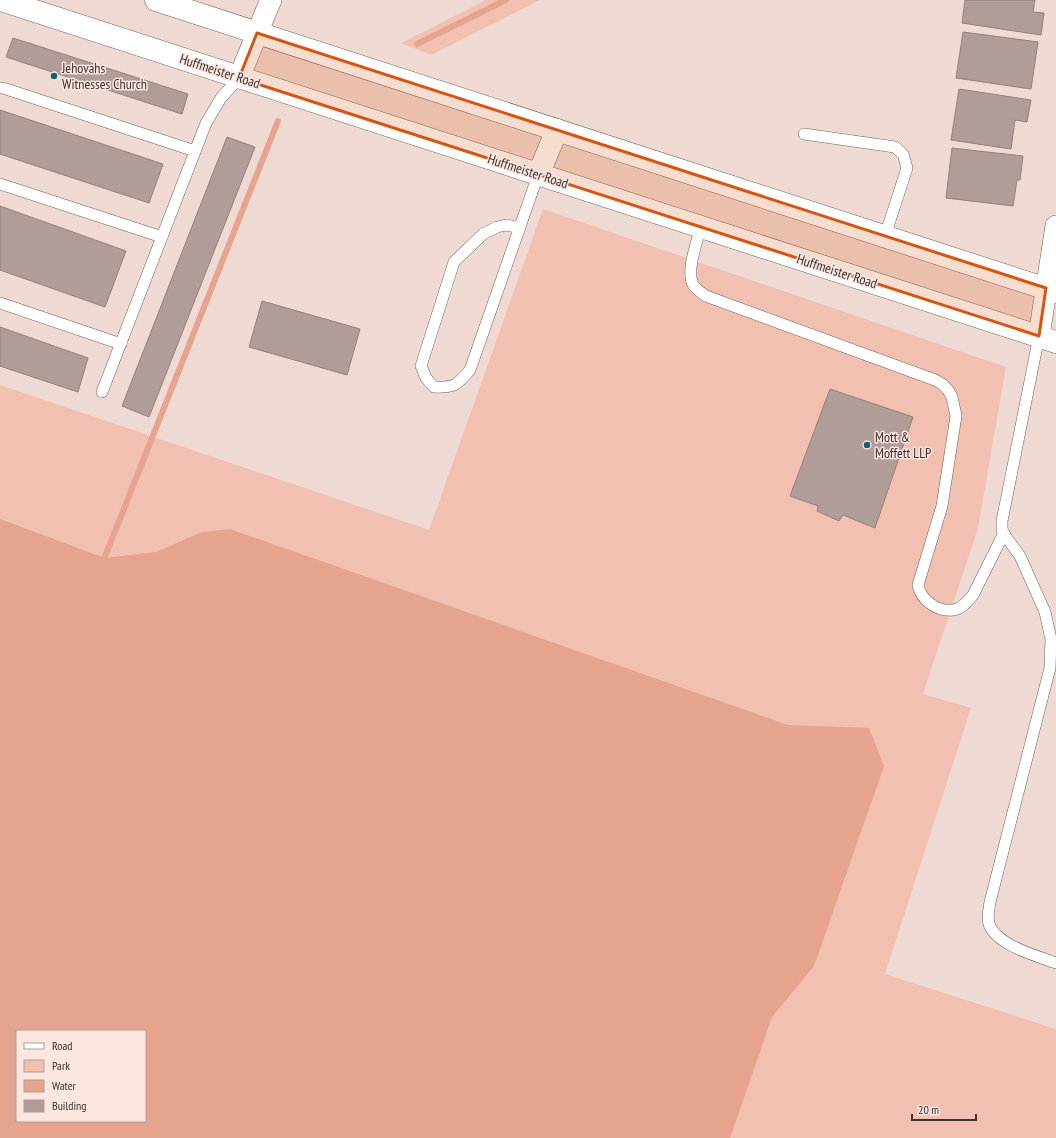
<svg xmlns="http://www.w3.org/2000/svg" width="1056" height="1138" font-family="'PT Sans Narrow',sans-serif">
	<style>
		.green { fill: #f1c0b0; fill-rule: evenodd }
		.water { fill: #e6a38d; fill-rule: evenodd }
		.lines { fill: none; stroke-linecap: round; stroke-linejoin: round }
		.stream { stroke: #e6a38d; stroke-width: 6 }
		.building { fill: #b19d97; stroke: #93807a }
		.service-casing { stroke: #71605a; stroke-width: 12 }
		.minor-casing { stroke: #71605a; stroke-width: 22 }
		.secondary-casing { stroke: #71605a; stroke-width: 23 }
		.service { stroke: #fff; stroke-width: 11 }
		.minor { stroke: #fff; stroke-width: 21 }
		.secondary { stroke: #fff; stroke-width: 22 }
		.marked { fill: #d65510; fill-opacity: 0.2; stroke: #d65510; stroke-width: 3; stroke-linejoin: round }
		.poi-dot { fill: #1a5f71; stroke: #fce7e0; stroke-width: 1.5 }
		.labels { text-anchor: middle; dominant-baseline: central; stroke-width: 3; stroke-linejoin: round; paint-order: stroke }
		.poi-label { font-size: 14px; fill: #39312f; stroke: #fce7e0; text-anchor: start }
		.street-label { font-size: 14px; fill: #39312f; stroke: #fce7e0 }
	</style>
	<rect width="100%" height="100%" fill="#efdad3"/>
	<!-- green -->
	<g class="green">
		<path d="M486 0H540L431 55 401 43Z"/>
		<path d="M543 209 1006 367 978 528 923 694 971 708 885 974 1056 1029V1138H0V385L429 530ZM17 1031H145V1121H17Z"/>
	</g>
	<!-- water -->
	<path class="water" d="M0 519 105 558 156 552 202 532 230 529 788 725 869 728 884 766 814 966 772 1017 730 1138H0ZM17 1031H145V1121H17Z"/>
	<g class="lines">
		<!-- stream -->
		<g class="stream">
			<path d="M417 44 506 0"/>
			<path d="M102 564 278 121"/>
		</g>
	</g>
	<!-- building -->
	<g class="building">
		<path d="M965 0H1035L1033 12 1044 13 1041 35 962 23Z"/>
		<path d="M963 32 1038 42 1031 89 956 78Z"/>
		<path d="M13 38 188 94 182 114 6 57Z"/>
		<path d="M959 89 1031 100 1027 122 1015 120 1011 149 951 140Z"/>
		<path d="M0 110 163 164 149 203 0 154Z"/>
		<path d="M227 137 255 147 149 417 122 406Z"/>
		<path d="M952 148 1023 156 1020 180H1017L1013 206 946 198Z"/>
		<path d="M0 206 126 251 105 307 0 270Z"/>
		<path d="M262 301 360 329 347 375 249 347Z"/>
		<path d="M0 327 88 358 78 392 0 366Z"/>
		<path d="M830 389 913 417 875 528 843 515 839 521 817 511 818 506 790 496Z"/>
	</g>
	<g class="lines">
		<defs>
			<g id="service">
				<path d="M3 88 195 151"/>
				<path d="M804 134 895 147 903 154 907 168 885 236"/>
				<path d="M0 184 162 237"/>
				<path d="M701 227C697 242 685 273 694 286 697 290 702 293 706 296L935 380 942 384 948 390 952 397 956 416 942 506 918 585C921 600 937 612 953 610 962 609 968 601 973 595L1004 533"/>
				<path d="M520 228 506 225 497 227 483 234 454 262 421 366 426 378 434 387C455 388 457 385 470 370L538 175"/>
				<path d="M0 303 121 344"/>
				<path d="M1039 336 1002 521V530L1006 537 1020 556 1045 612 1051 639 1050 668 990 902C989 909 987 917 989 924 996 945 1037 956 1056 963"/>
				<path d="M102 392 206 123 221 98 239 78"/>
			</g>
			<g id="minor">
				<path d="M239 78 267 9 271 0"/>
				<path d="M1039 336 1056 226"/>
			</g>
			<g id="secondary">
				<path d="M1 0 1056 342"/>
				<path d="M156 0 1056 292"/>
				<path d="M538 175 557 130"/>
			</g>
		</defs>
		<!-- service casing -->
		<use href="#service" class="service-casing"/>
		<!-- minor casing -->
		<use href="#minor" class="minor-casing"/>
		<!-- secondary casing -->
		<use href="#secondary" class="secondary-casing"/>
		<!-- service -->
		<use href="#service" class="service"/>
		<!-- minor -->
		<use href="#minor" class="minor"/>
		<!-- secondary -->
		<use href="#secondary" class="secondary"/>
	</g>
	<!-- marked area -->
	<path class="marked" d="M257 33 1046 288 1039 336 239 78Z"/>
	<!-- markers -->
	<g class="poi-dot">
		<circle cx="54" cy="76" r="4"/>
		<circle cx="867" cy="445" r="4"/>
	</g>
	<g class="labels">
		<!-- poi labels -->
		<g class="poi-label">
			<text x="62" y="68">Jehovahs<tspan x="62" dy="16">Witnesses Church</tspan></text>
			<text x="875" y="437">Mott &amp;<tspan x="875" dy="16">Moffett LLP</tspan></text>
		</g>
		<!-- street labels -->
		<g class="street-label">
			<text transform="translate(220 71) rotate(18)">Huffmeister Road</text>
			<text transform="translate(528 171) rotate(18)">Huffmeister Road</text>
			<text transform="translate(837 271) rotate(18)">Huffmeister Road</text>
		</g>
	</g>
	<!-- legend -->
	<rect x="16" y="1030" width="130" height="92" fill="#fce7e0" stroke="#ae9e99"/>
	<rect x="24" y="1043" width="20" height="6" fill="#ffffff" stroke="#ae9e99"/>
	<text x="52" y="1050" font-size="12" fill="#39312f">Road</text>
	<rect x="24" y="1060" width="20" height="12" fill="#f1c0b0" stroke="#ae9e99"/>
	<text x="52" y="1070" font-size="12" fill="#39312f">Park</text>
	<rect x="24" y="1080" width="20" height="12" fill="#e6a38d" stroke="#ae9e99"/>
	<text x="52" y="1090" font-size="12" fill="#39312f">Water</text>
	<rect x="24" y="1100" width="20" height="12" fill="#b19d97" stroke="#ae9e99"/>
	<text x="52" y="1110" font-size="12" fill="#39312f">Building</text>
	<!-- scale -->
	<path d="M912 1114v6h64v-6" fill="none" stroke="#39312f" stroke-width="2"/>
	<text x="918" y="1114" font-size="12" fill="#39312f" stroke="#fce7e0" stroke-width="3" paint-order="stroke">20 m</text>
</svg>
